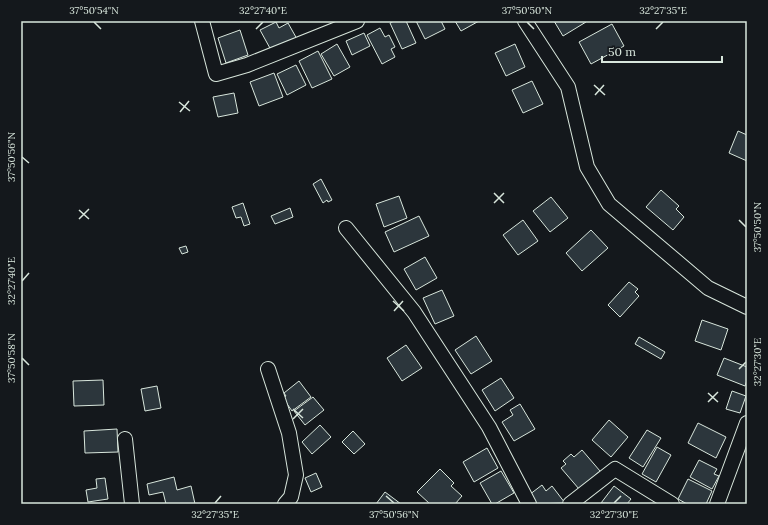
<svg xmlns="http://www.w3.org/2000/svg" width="768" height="525" font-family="Lora,serif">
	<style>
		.building { fill: #2c363c; stroke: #d8e6dc }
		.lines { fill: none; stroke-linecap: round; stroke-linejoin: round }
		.street-casing { stroke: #d8e6dc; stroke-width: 16 }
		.street { stroke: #14181c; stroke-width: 14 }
		.ticks { fill: none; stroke: #d8e6dc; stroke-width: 1.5 }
		.neatline { fill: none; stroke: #d8e6dc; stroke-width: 1.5 }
		.ticks-label { font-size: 10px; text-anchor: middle; fill: #d8e6dc }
	</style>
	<rect width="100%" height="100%" fill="#14181c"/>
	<!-- building -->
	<g class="building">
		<path d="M394 21H406L416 43 402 49 390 23Z"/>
		<path d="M416 21H441L445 29 425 39Z"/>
		<path d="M455 21H479L461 31Z"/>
		<path d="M554 21H585L586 22 563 36Z"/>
		<path d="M276 22 279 28 288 23 297 39 271 50 260 30Z"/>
		<path d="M612 24 624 46 591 64 579 42Z"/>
		<path d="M380 28 385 37 389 35 395 47 391 49 395 57 382 64 367 35Z"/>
		<path d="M240 30 248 55 226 63 218 38Z"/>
		<path d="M364 33 370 46 352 55 346 41Z"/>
		<path d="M337 44 350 67 334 76 321 54Z"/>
		<path d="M515 44 525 67 506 76 495 53Z"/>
		<path d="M318 51 332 79 312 88 299 61Z"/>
		<path d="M296 65 306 85 287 95 277 74Z"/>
		<path d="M274 73 283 97 259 106 250 82Z"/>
		<path d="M532 81 543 104 523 113 512 90Z"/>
		<path d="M234 93 238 113 218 117 213 97Z"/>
		<path d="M738 131 747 135V161L729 153Z"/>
		<path d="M321 179 332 200 328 202 327 200 323 203 313 184Z"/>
		<path d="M661 190 679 206 676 209 684 217 673 230 646 207Z"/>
		<path d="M399 196 407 218 384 227 376 204Z"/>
		<path d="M551 197 568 218 550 232 533 211Z"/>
		<path d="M243 203 250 224 244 226 241 217 236 218 232 207Z"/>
		<path d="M290 208 293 217 275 224 271 216Z"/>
		<path d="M419 216 429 236 394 252 385 232Z"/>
		<path d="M523 220 538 241 518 255 503 235Z"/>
		<path d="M591 230 608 248 582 271 566 253Z"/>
		<path d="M186 246 188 252 182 254 179 248Z"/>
		<path d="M425 257 437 278 416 290 404 269Z"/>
		<path d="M629 282 638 289 635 292 639 296 620 317 608 305Z"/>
		<path d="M442 290 454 316 435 324 423 298Z"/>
		<path d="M702 320 728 329 721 350 695 341Z"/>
		<path d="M476 336 492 361 471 374 455 350Z"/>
		<path d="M639 337 665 352 661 359 635 344Z"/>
		<path d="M406 345 422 368 402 381 387 358Z"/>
		<path d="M724 358 747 367V380L745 386 717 375Z"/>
		<path d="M501 378 514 398 495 411 482 390Z"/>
		<path d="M103 380 104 405 74 406 73 381Z"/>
		<path d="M299 381 311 397 292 411 283 398 286 396 284 393Z"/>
		<path d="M157 386 161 408 145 411 141 389Z"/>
		<path d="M732 391 746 396 740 413 726 409Z"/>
		<path d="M313 397 324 410 305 425 294 411Z"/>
		<path d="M520 404 535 429 514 441 502 422 513 415 510 410Z"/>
		<path d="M609 420 628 437 611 457 592 440Z"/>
		<path d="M698 423 726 437 716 458 688 443Z"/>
		<path d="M320 425 331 437 312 454 302 442Z"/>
		<path d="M117 429 118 452 85 453 84 431Z"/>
		<path d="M647 430 661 438 643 467 629 458Z"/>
		<path d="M353 431 365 444 354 454 342 442Z"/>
		<path d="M657 447 671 455 656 482 642 474Z"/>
		<path d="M487 448 498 468 474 482 463 462Z"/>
		<path d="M582 450 600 471 579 489 561 468 566 464 563 461 571 454 574 457Z"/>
		<path d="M699 460 717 469 714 474 719 476 712 489 690 477Z"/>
		<path d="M440 469 454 483 451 486 462 496 455 504H430L417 492Z"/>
		<path d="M501 471 514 493 495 504H492L480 483Z"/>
		<path d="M316 473 322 487 311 492 305 478Z"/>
		<path d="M174 477 177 490 191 486 195 504H166L163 492 149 495 147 484Z"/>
		<path d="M105 478 108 499 88 502 86 490 97 488 96 479Z"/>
		<path d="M688 479 712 491 706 504H687L678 499Z"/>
		<path d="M542 485 546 491 552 486 565 503 535 504 529 495Z"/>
		<path d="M614 486 631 499 627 504 601 503Z"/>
		<path d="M385 492 401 504H376Z"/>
	</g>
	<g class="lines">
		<defs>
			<g id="street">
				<path d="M202 21 216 74 247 65 357 21"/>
				<path d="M525 21 568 87 587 167 609 204 708 288 747 307"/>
				<path d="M346 228 414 312 489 427 529 504"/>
				<path d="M268 369 289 433 296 475 291 497 285 504"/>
				<path d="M125 439 132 504"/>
				<path d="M570 504 615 469 672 504"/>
				<path d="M717 504 747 423"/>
			</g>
		</defs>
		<!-- street casing -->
		<use href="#street" class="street-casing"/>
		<!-- street -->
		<use href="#street" class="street"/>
	</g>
	<!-- ticks -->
	<path class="ticks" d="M94 22 101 29M527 22 534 29M256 29 263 22M656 29 663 22M594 85 605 95M595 95 604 85M179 102 190 111M180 112 189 101M22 157 29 163M494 193 504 203M494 203 504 193M79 210 89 219M79 219 89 209M739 220 746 227M22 281 29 273M393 301 404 311M394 311 403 301M22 358 29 365M739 369 746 362M708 393 718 402M708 402 718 392M293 409 303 418M293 419 303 409M386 496 394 503M215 503 221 496M614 503 621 496"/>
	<!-- border -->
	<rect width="768" height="525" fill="none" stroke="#14181c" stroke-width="44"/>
	<!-- scale -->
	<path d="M602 56v6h120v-6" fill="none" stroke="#d8e6dc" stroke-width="2"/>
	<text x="608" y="56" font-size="12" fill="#d8e6dc" stroke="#14181c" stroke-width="3" paint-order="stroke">50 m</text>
	<rect x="22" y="22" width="724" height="481" class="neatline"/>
	<g class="ticks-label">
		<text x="94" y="14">37°50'54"N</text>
		<text x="263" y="14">32°27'40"E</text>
		<text x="527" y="14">37°50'50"N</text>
		<text x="663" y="14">32°27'35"E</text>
		<text transform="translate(11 157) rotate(-90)" y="4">37°50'56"N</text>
		<text transform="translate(757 227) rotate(-90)" y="4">37°50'50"N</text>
		<text transform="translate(11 281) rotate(-90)" y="4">32°27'40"E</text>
		<text transform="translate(11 358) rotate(-90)" y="4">37°50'58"N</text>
		<text transform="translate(757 362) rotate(-90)" y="4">32°27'30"E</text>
		<text x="215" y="518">32°27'35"E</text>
		<text x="394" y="518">37°50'56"N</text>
		<text x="614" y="518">32°27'30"E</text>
	</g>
</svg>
